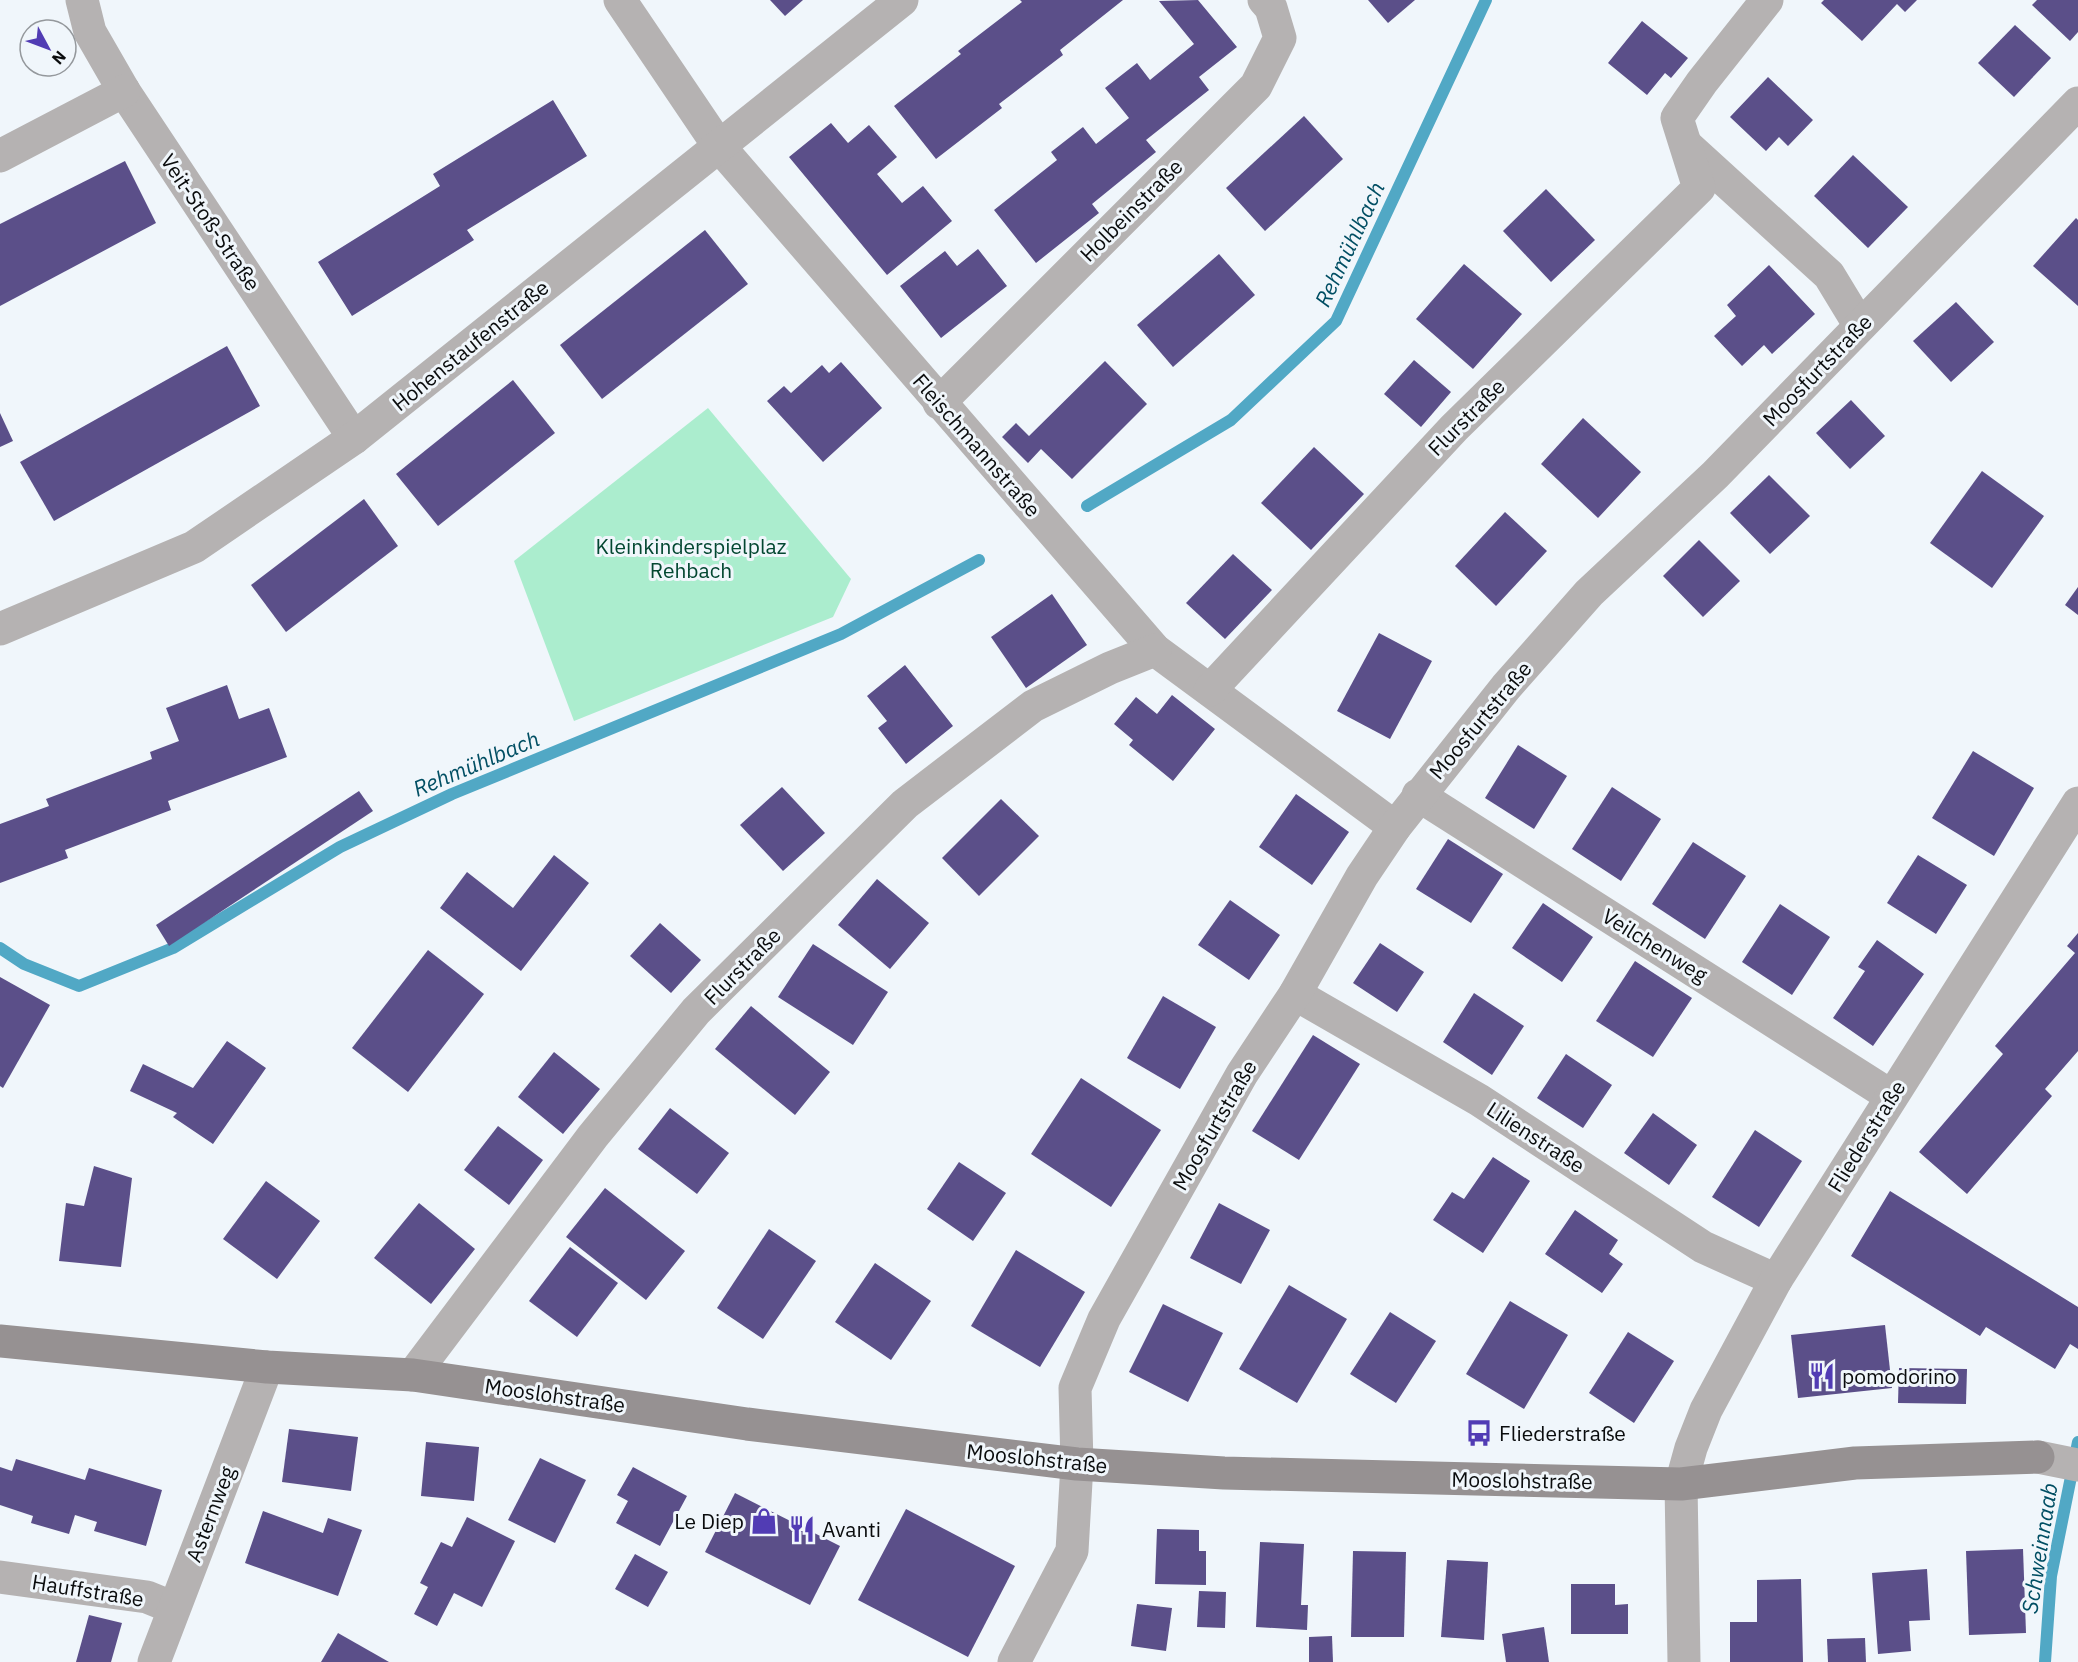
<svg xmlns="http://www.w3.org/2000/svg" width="2078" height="1662" font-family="'IBM Plex Sans',sans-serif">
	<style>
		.green { fill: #abedce }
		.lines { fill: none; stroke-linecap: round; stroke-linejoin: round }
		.stream { stroke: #51a8c5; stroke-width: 12 }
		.building { fill: #5b4f89 }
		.street { stroke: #b5b2b2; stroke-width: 33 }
		.secondary { stroke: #969192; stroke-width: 33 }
		.labels { text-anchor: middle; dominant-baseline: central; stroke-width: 6; stroke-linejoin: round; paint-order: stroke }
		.street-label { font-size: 21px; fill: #0a0c0d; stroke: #f0f6fb }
		.park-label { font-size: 21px; fill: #034731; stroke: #f0f6fb }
		.poi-label { font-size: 21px; fill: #0a0c0d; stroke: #f0f6fb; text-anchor: start }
		.water-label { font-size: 22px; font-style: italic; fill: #004e63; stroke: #f0f6fb }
	</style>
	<rect width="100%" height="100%" fill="#f0f6fb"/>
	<!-- green -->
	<path class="green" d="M708 408 851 579 833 617 574 721 514 561Z"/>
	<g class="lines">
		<!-- stream -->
		<g class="stream">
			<path d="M1087 506 1231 420 1336 321 1486 0"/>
			<path d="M0 948 24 964 79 986 173 948 340 847 452 794 841 634 979 560"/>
			<path d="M2045 1662 2051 1576 2078 1442"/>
		</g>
	</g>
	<!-- building -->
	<g class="building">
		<path d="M770 0H803L785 16Z"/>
		<path d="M1020 0H1123L1060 50 1063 55 999 104 1002 108 936 159 894 106 961 54 958 51 1022 2Z"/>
		<path d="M1198 0 1237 47 1199 77 1209 90 1146 140 1156 152 1092 204 1099 213 1036 263 994 210 1057 160 1051 152 1083 127 1096 144 1129 118 1105 88 1137 63 1150 80 1194 44 1159 1Z"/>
		<path d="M1368 0H1415L1388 23Z"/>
		<path d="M1824 0H1917L1905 12 1897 4 1862 41 1821 3Z"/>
		<path d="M2037 0H2078V32L2070 41 2032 5Z"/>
		<path d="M1642 21 1688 58 1671 78 1665 73 1647 95 1608 63Z"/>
		<path d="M2015 25 2051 58 2014 97 1978 63Z"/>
		<path d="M1768 77 1813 120 1788 146 1779 137 1766 151 1730 117Z"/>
		<path d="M553 100 587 156 467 230 474 240 352 316 318 262 440 186 433 174Z"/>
		<path d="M1304 116 1343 159 1265 231 1226 188Z"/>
		<path d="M831 123 848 143 869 125 897 157 877 174 902 203 923 186 952 221 887 275 789 157Z"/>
		<path d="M1853 155 1908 207 1868 248 1814 196Z"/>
		<path d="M125 161 156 223 0 306V224Z"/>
		<path d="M1546 189 1595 240 1551 282 1503 231Z"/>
		<path d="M2076 218 2078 220V306L2033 266Z"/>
		<path d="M705 230 748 284 602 399 560 345Z"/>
		<path d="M978 249 1007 286 941 338 900 286 945 251 957 266Z"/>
		<path d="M1219 254 1255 295 1173 367 1137 325Z"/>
		<path d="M1464 264 1522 314 1473 369 1416 319Z"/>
		<path d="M1769 265 1815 314 1772 354 1764 345 1742 366 1714 336 1736 316 1727 305Z"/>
		<path d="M1956 302 1994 342 1951 382 1913 341Z"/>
		<path d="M227 346 260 406 54 521 20 462Z"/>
		<path d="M1414 360 1451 392 1421 427 1384 394Z"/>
		<path d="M1105 361 1147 404 1072 479 1041 449 1028 463 1002 437 1016 423 1029 436Z"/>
		<path d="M841 362 882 408 823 462 767 401 784 386 791 393 822 365 829 373Z"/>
		<path d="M513 380 555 433 438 526 396 474Z"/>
		<path d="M1851 400 1885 436 1850 469 1816 433Z"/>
		<path d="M0 413 13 441 0 447Z"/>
		<path d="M1583 418 1641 472 1598 518 1541 464Z"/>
		<path d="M1314 447 1364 494 1311 550 1261 503Z"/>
		<path d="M1982 471 2044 516 1992 588 1930 543Z"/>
		<path d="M1769 475 1810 516 1770 554 1730 513Z"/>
		<path d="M364 499 398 546 286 632 251 585Z"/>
		<path d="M1505 512 1547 551 1496 606 1455 566Z"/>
		<path d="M1699 540 1740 581 1703 617 1663 576Z"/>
		<path d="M1233 554 1272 590 1225 639 1186 603Z"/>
		<path d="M2078 587V615L2065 605Z"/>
		<path d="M1052 594 1087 645 1026 688 991 637Z"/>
		<path d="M1379 633 1432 661 1390 739 1337 711Z"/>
		<path d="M905 665 953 726 906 764 878 728 887 721 867 696Z"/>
		<path d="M227 685 239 719 269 708 287 757 168 801 171 810 65 850 68 858 0 883V824L49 806 46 799 152 759 150 752 179 741 166 708Z"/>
		<path d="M1172 695 1215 729 1173 781 1129 745 1133 740 1114 724 1136 697 1157 714Z"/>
		<path d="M1518 745 1567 776 1534 829 1485 798Z"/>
		<path d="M1973 751 2034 788 1994 856 1932 818Z"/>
		<path d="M782 787 825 833 783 871 740 825Z"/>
		<path d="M1612 787 1661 819 1621 881 1572 849Z"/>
		<path d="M359 791 373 811 169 946 156 925Z"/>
		<path d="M1296 794 1349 832 1312 885 1259 847Z"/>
		<path d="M1001 799 1039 836 979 896 942 858Z"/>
		<path d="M1448 839 1503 874 1471 923 1416 889Z"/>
		<path d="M1693 842 1746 876 1705 939 1652 904Z"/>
		<path d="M554 855 589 883 521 971 440 908 467 872 513 908Z"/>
		<path d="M1918 855 1967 885 1936 934 1887 903Z"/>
		<path d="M877 879 929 923 890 969 838 925Z"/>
		<path d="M1230 900 1280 935 1249 980 1198 945Z"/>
		<path d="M1543 903 1593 937 1562 982 1512 948Z"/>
		<path d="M1780 904 1830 937 1792 995 1742 962Z"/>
		<path d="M660 923 701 960 671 993 630 956Z"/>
		<path d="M2078 933V1051L2045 1089 2052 1096 1967 1194 1919 1152 2003 1054 1995 1046 2075 953 2067 946Z"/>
		<path d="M1877 940 1924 974 1873 1046 1833 1018 1865 971 1858 967Z"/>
		<path d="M1380 943 1424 972 1397 1012 1353 983Z"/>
		<path d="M813 944 888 992 853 1045 778 997Z"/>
		<path d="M428 950 484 994 408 1092 352 1048Z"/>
		<path d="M1635 961 1692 998 1653 1057 1596 1021Z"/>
		<path d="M0 977 50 1005 3 1088 0 1086Z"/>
		<path d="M1474 993 1524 1026 1492 1075 1443 1042Z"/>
		<path d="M1163 996 1216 1027 1180 1089 1127 1058Z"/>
		<path d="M751 1006 830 1072 795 1115 715 1049Z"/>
		<path d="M1313 1035 1360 1064 1299 1160 1252 1131Z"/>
		<path d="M227 1041 266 1068 213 1144 173 1117 177 1113 130 1091 143 1064 193 1088Z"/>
		<path d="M554 1052 600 1089 563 1134 518 1097Z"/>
		<path d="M1566 1054 1612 1085 1583 1128 1537 1098Z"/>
		<path d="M1081 1078 1161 1130 1111 1207 1031 1154Z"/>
		<path d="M670 1108 729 1153 697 1194 638 1149Z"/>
		<path d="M1653 1113 1697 1145 1669 1185 1624 1153Z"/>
		<path d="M498 1126 543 1160 509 1205 464 1170Z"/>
		<path d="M1755 1130 1802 1161 1759 1227 1712 1197Z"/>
		<path d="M1493 1157 1530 1181 1483 1253 1433 1220 1452 1192 1464 1199Z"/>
		<path d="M959 1162 1006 1193 973 1241 927 1209Z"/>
		<path d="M94 1166 132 1178 121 1267 59 1261 66 1203 84 1206Z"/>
		<path d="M266 1181 320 1221 277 1279 223 1239Z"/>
		<path d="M605 1188 685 1251 646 1300 566 1237Z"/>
		<path d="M1890 1191 2078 1307V1349L2070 1344 2055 1369 1986 1327 1980 1336 1851 1256Z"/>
		<path d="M419 1203 475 1249 431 1304 374 1258Z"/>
		<path d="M1219 1203 1270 1230 1241 1284 1190 1258Z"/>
		<path d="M1575 1210 1618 1240 1609 1254 1623 1264 1602 1293 1545 1254Z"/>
		<path d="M769 1229 816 1261 763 1339 717 1308Z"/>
		<path d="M570 1247 618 1283 577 1337 529 1301Z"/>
		<path d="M1016 1250 1085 1292 1040 1367 971 1326Z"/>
		<path d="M875 1263 931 1301 891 1360 835 1322Z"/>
		<path d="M1289 1285 1347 1319 1297 1403 1239 1369Z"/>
		<path d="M1510 1301 1568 1335 1524 1409 1466 1374Z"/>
		<path d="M1163 1304 1223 1333 1188 1402 1129 1372Z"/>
		<path d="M1390 1312 1436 1341 1396 1403 1350 1374Z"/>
		<path d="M1885 1325 1892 1388 1798 1398 1791 1335Z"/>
		<path d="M1628 1332 1674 1361 1634 1423 1589 1393Z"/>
		<path d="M1899 1368 1967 1369 1966 1404 1898 1403Z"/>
		<path d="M289 1429 358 1437 351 1491 282 1482Z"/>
		<path d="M426 1442 479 1447 474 1501 421 1496Z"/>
		<path d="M540 1458 586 1480 555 1543 508 1520Z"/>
		<path d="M16 1459 85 1480 89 1468 162 1490 146 1546 94 1531 97 1522 75 1515 69 1534 31 1523 33 1516 0 1505V1467L12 1471Z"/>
		<path d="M633 1467 687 1496 660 1546 616 1523 628 1501 617 1495Z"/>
		<path d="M735 1493 840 1546 810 1605 705 1552Z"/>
		<path d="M906 1509 1015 1566 968 1657 858 1600Z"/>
		<path d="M263 1511 323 1533 328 1518 362 1530 338 1596 245 1563Z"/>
		<path d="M467 1517 515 1541 482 1607 454 1593 437 1626 414 1614 428 1587 420 1583 441 1542 452 1547Z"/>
		<path d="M1157 1529 1199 1530V1551H1206V1585L1155 1584Z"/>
		<path d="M1260 1542 1304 1544 1301 1605H1308L1307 1630 1256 1627Z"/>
		<path d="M2023 1549 2026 1633 1969 1635 1966 1551Z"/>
		<path d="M1353 1551 1406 1552 1404 1637H1351Z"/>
		<path d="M635 1554 668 1572 648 1607 615 1589Z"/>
		<path d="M1447 1560 1488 1562 1484 1640 1441 1637Z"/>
		<path d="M1927 1569 1930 1620 1909 1621 1911 1651 1878 1654 1872 1573Z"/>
		<path d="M1801 1579 1803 1662H1730V1622H1757V1580Z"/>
		<path d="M1571 1584H1615V1605L1628 1604V1634H1571Z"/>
		<path d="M1199 1591 1226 1592 1225 1628 1197 1627Z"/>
		<path d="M1137 1604 1172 1608 1166 1651 1131 1646Z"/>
		<path d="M89 1615 122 1623 111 1662H76Z"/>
		<path d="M1544 1627 1549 1662H1506L1502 1634Z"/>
		<path d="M338 1633 389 1662H321Z"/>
		<path d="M1332 1636 1333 1662H1309V1637Z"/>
		<path d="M1865 1638 1866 1662H1828L1827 1639Z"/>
	</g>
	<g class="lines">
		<!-- street -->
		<g class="street">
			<path d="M82 0 90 32 124 91 354 438"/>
			<path d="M620 0 718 145 1155 650 1395 827"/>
			<path d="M1686 145 1829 275 1860 326"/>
			<path d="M0 156 124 91"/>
			<path d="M939 403 1256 86 1280 38 1271 8 1264 0"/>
			<path d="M0 629 194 547 354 438 902 0"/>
			<path d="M1210 690 1454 428 1699 188 1677 118 1702 82 1767 0"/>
			<path d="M1418 795 1891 1096"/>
			<path d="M1295 994 1479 1100 1703 1247 1776 1280"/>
			<path d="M413 1375 593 1136 696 1011 905 804 1033 706 1110 668 1155 650"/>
			<path d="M2038 1457 2078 1465"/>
			<path d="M0 1577 147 1597 174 1608"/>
			<path d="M154 1662 267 1367"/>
			<path d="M1014 1662 1072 1551 1077 1464 1075 1388 1104 1319 1242 1074 1295 994 1362 876 1395 827 1506 687 1589 593 1715 475 2078 103"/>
			<path d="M1684 1662 1681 1484 1691 1448 1706 1410 1776 1280 2078 803"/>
		</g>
		<!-- secondary -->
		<path class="secondary" d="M0 1341 267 1367 413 1375 747 1424 1077 1464 1224 1473 1681 1484 1855 1463 2038 1457"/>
	</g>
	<!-- icons -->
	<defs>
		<symbol id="restaurant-bare" viewBox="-9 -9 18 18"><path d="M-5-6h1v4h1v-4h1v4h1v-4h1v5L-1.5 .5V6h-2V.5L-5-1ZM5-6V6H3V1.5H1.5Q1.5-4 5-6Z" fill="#513cb4" stroke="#f0f6fb" stroke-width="2.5" paint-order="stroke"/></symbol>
		<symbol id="bus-bare" viewBox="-9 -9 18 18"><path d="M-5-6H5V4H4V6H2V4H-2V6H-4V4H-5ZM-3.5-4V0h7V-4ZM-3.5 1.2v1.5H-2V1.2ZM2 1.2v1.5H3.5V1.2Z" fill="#513cb4" stroke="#f0f6fb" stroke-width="2.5" paint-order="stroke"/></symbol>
		<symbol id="shop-bare" viewBox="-9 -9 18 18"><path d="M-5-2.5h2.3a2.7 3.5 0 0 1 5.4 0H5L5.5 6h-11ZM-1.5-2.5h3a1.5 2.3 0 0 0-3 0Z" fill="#513cb4" stroke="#f0f6fb" stroke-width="2.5" paint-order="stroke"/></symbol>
	</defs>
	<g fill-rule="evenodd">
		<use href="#restaurant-bare" x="1803" y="1357" width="38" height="38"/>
		<use href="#bus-bare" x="1460" y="1414" width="38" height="38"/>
		<use href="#shop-bare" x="745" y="1502" width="38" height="38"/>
		<use href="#restaurant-bare" x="783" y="1510" width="38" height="38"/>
	</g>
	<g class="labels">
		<!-- street labels -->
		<g class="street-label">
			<text transform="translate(1131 210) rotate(-45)">Holbeinstraße</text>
			<text transform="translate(211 222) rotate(56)">Veit-Stoß-Straße</text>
			<text transform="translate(470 345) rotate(-39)">Hohenstaufenstraße</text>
			<text transform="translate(1817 370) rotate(-46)">Moosfurtstraße</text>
			<text transform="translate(1466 417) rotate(-45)">Flurstraße</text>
			<text transform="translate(977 445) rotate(49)">Fleischmannstraße</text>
			<text transform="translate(1480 720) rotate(-50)">Moosfurtstraße</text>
			<text transform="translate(1655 945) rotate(32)">Veilchenweg</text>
			<text transform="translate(742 966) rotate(-45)">Flurstraße</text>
			<text transform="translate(1214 1125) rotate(-60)">Moosfurtstraße</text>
			<text transform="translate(1866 1136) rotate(-58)">Fliederstraße</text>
			<text transform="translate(1536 1137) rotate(33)">Lilienstraße</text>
			<text transform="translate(555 1395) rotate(8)">Mooslohstraße</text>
			<text transform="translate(1037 1458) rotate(6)">Mooslohstraße</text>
			<text transform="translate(1522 1480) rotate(1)">Mooslohstraße</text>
			<text transform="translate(210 1514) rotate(-69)">Asternweg</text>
			<text transform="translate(88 1590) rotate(9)">Hauffstraße</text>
		</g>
		<!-- park labels -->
		<g class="park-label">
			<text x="691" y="546">Kleinkinderspielplaz<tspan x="691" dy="24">Rehbach</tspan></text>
		</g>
		<!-- poi labels -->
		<g class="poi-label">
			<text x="1842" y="1376">pomodorino</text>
			<text x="1499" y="1433">Fliederstraße</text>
			<text x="744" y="1521" text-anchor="end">Le Diep</text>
			<text x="822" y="1529">Avanti</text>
		</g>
		<!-- water labels -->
		<g class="water-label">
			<text transform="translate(1349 244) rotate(-65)">Rehmühlbach</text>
			<text transform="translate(476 763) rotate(-23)">Rehmühlbach</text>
			<text transform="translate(2039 1548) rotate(-81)">Schweinnaab</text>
		</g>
	</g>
	<!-- north arrow -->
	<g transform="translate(48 48) rotate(131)"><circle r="28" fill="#f0f6fb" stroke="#94989c" stroke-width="1.5"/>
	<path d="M0-4.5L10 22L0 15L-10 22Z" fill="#513cb4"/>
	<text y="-9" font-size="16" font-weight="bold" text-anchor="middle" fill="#0a0c0d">N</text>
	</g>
</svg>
